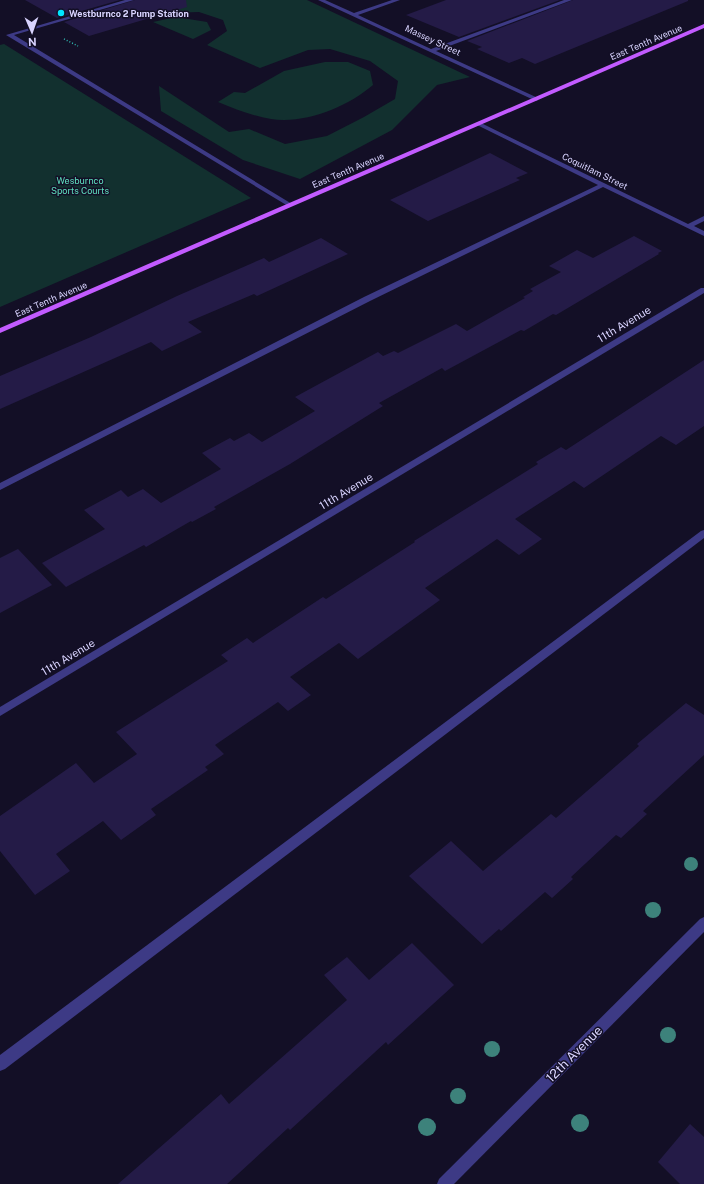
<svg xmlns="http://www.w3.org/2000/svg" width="704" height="1184" font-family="'Public Sans',sans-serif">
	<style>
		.green { fill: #12302f }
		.building { fill: #241b47 }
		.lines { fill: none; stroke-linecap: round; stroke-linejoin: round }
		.path { stroke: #2fb8b0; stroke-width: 1.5; stroke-dasharray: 1 2; stroke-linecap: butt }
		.minor { fill: #3d3a85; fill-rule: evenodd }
		.major { fill: #c25bff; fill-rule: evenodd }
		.tree { fill: #3d827b }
		.poi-dot { fill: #00e5ff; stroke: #130f26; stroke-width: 1.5 }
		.labels { text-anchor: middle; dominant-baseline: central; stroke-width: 3; stroke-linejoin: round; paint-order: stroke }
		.far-poi-label { font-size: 9px; font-weight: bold; fill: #d9d4ff; stroke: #130f26; text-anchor: start }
		.far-street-label { font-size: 9px; fill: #d9d4ff; stroke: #130f26 }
		.far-park-label { font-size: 9px; fill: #5fe0c0; stroke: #130f26 }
		.street-label { font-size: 11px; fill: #d9d4ff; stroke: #130f26 }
		.near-street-label { font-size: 13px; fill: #d9d4ff; stroke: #130f26 }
	</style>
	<rect width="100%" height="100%" fill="#130f26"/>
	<!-- green -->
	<g class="green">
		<path d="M146 0H307L470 77 437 85 392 130 300 179 243 160 161 111 159 86 229 132 249 129 285 144 327 136 364 117 395 99 398 81 370 61 330 49 308 50 260 68 207 45 227 31 223 20 199 12 167 13Z"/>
		<path d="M176 17 207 22 211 30 193 39 153 22Z"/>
		<path d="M4 44 251 198 0 307V45Z"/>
		<path d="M325 62H348L370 71 373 85C347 107 306 124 271 119 253 116 235 109 218 102L234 92 245 93 284 71Z"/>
	</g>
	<!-- building -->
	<g class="building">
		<path d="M25 0H120L57 18Z"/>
		<path d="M135 0H186L187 7 89 36 64 22Z"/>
		<path d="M446 0H560L459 37 406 15Z"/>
		<path d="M573 0H688V1L535 64 522 58 509 63 477 49 482 47 467 41Z"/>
		<path d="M490 153 528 173 516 178 520 180 428 221 390 200Z"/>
		<path d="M634 236 662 251 658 253 659 254 556 315 553 314 524 331 521 330 445 371 442 368 379 403 383 406 290 464 214 507 216 509 192 522 191 521 146 547 144 545 66 587 42 563 105 529 84 510 121 490 128 497 143 489 161 503 221 469 202 453 230 438 234 441 249 433 262 442 315 411 295 397 378 352 383 356 394 351 398 353 456 324 467 331 525 298 523 297 533 291 530 289 561 272 549 266 577 250 593 258Z"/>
		<path d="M321 238 348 254 257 296 254 294 188 322 202 332 162 351 151 342 0 409V376L91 337 177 296 264 258 269 262Z"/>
		<path d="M704 360V426L676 445 661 436 584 488 574 481 515 519 542 539 519 555 497 539 425 588 440 600 358 659 339 643 290 677 311 695 288 711 278 702 215 745 224 754 205 767 208 770 151 809 156 815 121 840 103 821 56 854 70 871 35 895 0 851V816L76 763 94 783 137 754 116 732 228 661 221 655 247 638 253 643 323 597 326 599 415 542 414 541 538 464 536 462 561 447 566 450Z"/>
		<path d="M18 549 52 585 0 613V558Z"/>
		<path d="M686 703 704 715V755L643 811 647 814 621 838 616 835 571 877 573 879 552 898 545 892 501 931 499 929 482 944 409 876 451 841 483 871 551 814 556 818 639 746 637 744Z"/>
		<path d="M412 943 454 985 388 1045 386 1042 290 1130 288 1128 227 1184H118L221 1094 229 1104 347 1000 324 975 347 957 369 980Z"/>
		<path d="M690 1124 704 1137V1184H680L658 1162Z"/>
	</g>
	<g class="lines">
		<!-- path -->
		<path class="path" d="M64 39 78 46"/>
		<!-- minor -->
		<g class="minor">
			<path d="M125 0H134L14 35 292 204V206H288L6 35Z"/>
			<path d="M318 0H325L354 13 392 0H400L358 15 431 49 564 0H572L436 51 538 98V100L536 101Z"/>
			<path d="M479 122 688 224 704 216V221L694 226 704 231V236L603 187 370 301 0 490V483L364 297 598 185 477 125 476 124Z"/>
			<path d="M701 288H704V293L0 716V707Z"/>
			<path d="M704 530V538L5 1069 0 1071V1055L701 531Z"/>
			<path d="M704 917V932L454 1184H437L439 1179 700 919Z"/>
		</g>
		<!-- major -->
		<path class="major" d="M704 24V28L0 333V328Z"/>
	</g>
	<!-- trees -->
	<g class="tree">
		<circle cx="691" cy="864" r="7"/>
		<circle cx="653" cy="910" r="8"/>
		<circle cx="668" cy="1035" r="8"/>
		<circle cx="492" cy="1049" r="8"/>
		<circle cx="458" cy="1096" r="8"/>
		<circle cx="580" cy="1123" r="9"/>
		<circle cx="427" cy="1127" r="9"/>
	</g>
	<!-- markers -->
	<circle class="poi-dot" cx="61" cy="13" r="4"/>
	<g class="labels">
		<!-- far-poi labels -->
		<g class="far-poi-label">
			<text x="69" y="13">Westburnco 2 Pump Station</text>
		</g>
		<!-- far-street labels -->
		<g class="far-street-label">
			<text transform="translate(433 40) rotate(25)">Massey Street</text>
			<text transform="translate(646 42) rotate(-23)">East Tenth Avenue</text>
			<text transform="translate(348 170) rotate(-23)">East Tenth Avenue</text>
			<text transform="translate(595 171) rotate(26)">Coquitlam Street</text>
			<text transform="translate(51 299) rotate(-23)">East Tenth Avenue</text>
		</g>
		<!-- far-park labels -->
		<g class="far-park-label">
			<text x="80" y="180">Wesburnco<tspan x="80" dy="10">Sports Courts</tspan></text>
		</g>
		<!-- street labels -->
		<g class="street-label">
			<text transform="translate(624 324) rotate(-31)">11th Avenue</text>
			<text transform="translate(346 491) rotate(-31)">11th Avenue</text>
			<text transform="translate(68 657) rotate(-31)">11th Avenue</text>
		</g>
		<!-- near-street labels -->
		<g class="near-street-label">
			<text transform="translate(574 1054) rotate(-45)">12th Avenue</text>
		</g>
	</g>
	<!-- north arrow -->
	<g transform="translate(32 32) rotate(178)" stroke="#130f26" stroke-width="3" paint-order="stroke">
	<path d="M0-3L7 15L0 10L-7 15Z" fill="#d9d4ff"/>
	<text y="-6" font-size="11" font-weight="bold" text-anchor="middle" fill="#d9d4ff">N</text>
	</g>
</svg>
